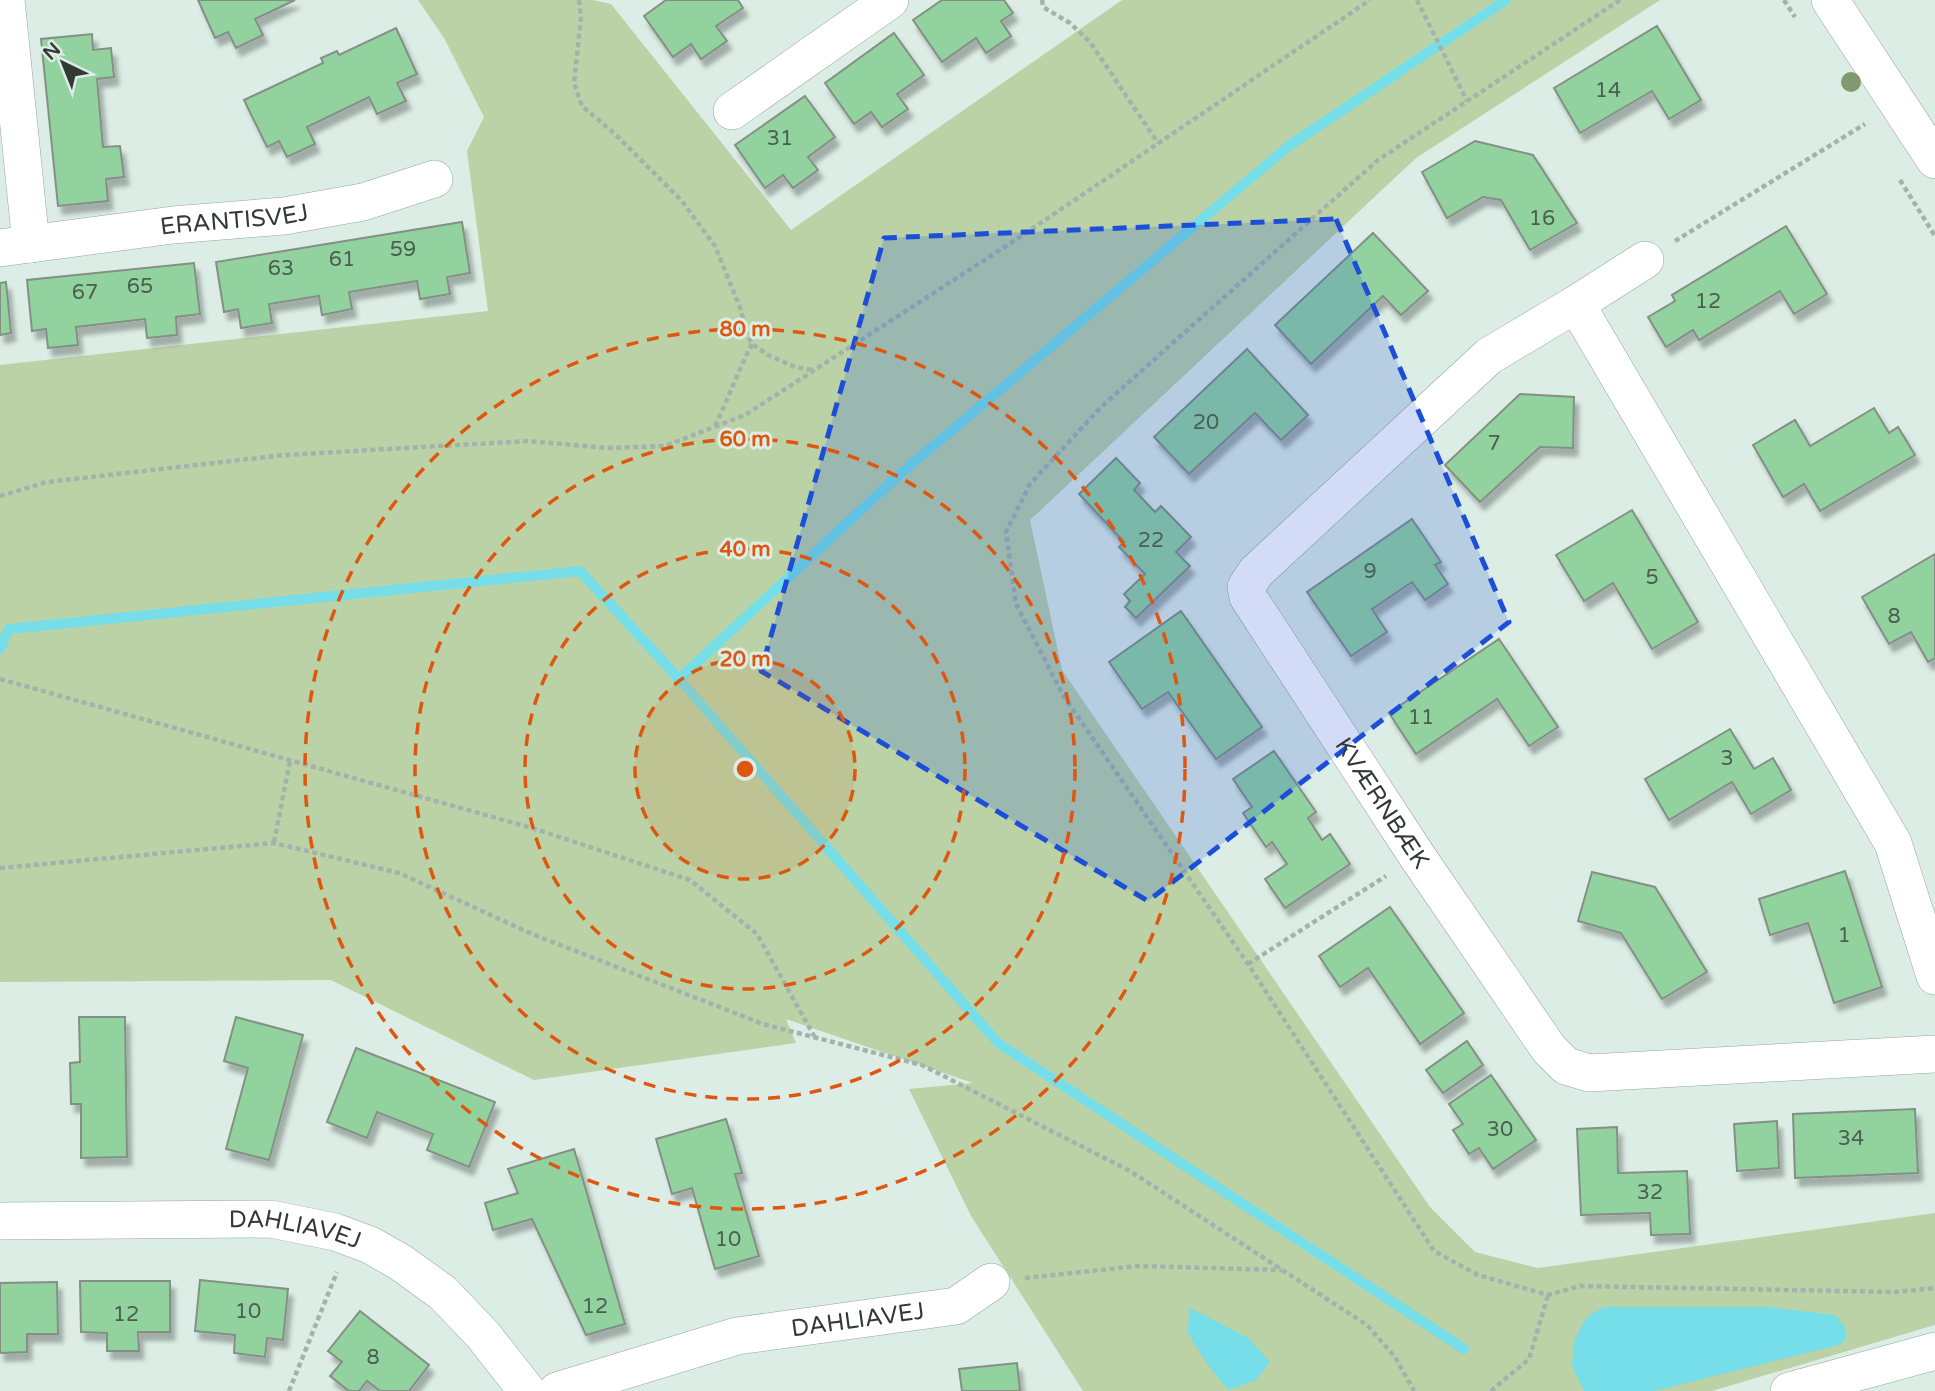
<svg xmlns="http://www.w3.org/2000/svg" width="1935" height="1391" font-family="'Varela Round',sans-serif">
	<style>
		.green { fill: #bad2a6 }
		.water { fill: #75dee8 }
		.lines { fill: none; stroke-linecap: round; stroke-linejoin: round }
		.stream { stroke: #75dee8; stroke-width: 10 }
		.building { fill: #92d29e; stroke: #849086; stroke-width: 2; filter: url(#shadow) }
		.minor-casing { stroke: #95a59e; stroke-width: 38 }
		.path { stroke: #a4b2ac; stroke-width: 4.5; stroke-dasharray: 5 3.5; stroke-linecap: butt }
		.minor { stroke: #fff; stroke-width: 37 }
		.tree { fill: #80996f }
		.marked { fill: #1d4ed8; fill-opacity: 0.2; stroke: #1d4ed8; stroke-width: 5; stroke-dasharray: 14 9; stroke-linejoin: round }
		.ring { fill: none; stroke: #df570e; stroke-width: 3.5; stroke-dasharray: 12 9 }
		.labels { text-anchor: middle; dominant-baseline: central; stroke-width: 6; stroke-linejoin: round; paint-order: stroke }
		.number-label { font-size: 21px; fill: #4a5f50 }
		.street-label { font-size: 24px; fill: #323936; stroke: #dcede5 }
		.centre { fill: #df570e; stroke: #dcede5; stroke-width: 3.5 }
		.ring-label { font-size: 21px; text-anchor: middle; font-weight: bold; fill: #df570e; stroke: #dcede5; stroke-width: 6; stroke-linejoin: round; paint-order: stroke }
	</style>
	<defs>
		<filter id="shadow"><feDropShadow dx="4.5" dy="8" stdDeviation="2" flood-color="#0004"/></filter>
	</defs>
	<rect width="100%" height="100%" fill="#dcede5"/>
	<!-- green -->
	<path class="green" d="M418 0H592L611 4 791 230 1122 0H1660L1416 158 1030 520 1062 670 1430 1207 1475 1252 1538 1268 1935 1213V1325L1712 1391H1083L971 1216 909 1089 973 1083 786 1019 796 1043 534 1080 331 980 0 982V365L488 311 467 151 484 117 444 38Z"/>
	<!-- water -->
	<g class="water">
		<path d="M1189 1307 1248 1338 1270 1362 1256 1380 1228 1390 1208 1365 1188 1333Z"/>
		<path d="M1604 1307H1768L1835 1315 1844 1325 1847 1335 1842 1344 1654 1391H1584L1572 1365 1575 1338 1588 1316Z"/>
	</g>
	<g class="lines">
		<!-- stream -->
		<g class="stream">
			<path d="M0 649 9 629 580 571 679 679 900 474 1290 145 1506 0"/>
			<path d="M679 679 998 1043 1464 1349"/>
		</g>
	</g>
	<!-- building -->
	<g class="building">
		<path d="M198 0H295L255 19 263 35 236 48 228 32 215 38Z"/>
		<path d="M666 0H738L743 8 716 26 727 41 701 59 691 44 673 57 644 16Z"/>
		<path d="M942 0H1004L1013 13 1001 21 1011 36 986 53 976 38 942 62 913 20Z"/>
		<path d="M1657 26 1701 100 1669 119 1652 91 1580 133 1554 88Z"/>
		<path d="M396 28 417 74 397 83 406 101 377 114 369 97 307 127 315 144 287 157 279 141 267 147 244 100 323 63 321 58 337 51 339 55Z"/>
		<path d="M894 33 924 75 897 94 908 109 882 127 871 112 854 124 825 83Z"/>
		<path d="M92 34 93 50 111 48 114 77 97 79 103 147 120 146 124 177 106 179 108 201 58 206 41 39Z"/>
		<path d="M805 96 835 137 808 157 818 170 793 188 783 175 765 188 735 145Z"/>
		<path d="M1475 141 1533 155 1577 223 1530 250 1501 200 1483 197 1447 218 1422 172Z"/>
		<path d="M462 222 470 273 447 277 450 294 420 299 417 281 349 292 352 309 322 315 319 296 269 304 272 323 241 328 238 309 224 312 216 262Z"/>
		<path d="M1786 226 1827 294 1794 314 1780 291 1699 340 1693 330 1666 347 1648 317 1675 301 1672 295Z"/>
		<path d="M1373 233 1428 291 1401 315 1383 296 1311 364 1275 325Z"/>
		<path d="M194 263 200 314 176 317 177 335 147 338 145 319 76 327 78 345 48 348 46 329 32 331 27 280Z"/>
		<path d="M6 282 11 333 0 335V283Z"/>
		<path d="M1247 349 1308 415 1281 440 1255 413 1189 474 1154 437Z"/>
		<path d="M1520 394 1574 397 1573 448 1540 447 1480 502 1445 465Z"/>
		<path d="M1874 408 1889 433 1898 427 1915 455 1820 511 1804 484 1783 497 1753 445 1795 420 1810 446Z"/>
		<path d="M1116 458 1140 483 1134 490 1155 512 1161 506 1191 537 1176 552 1190 566 1136 618 1125 607 1130 601 1124 594 1145 574 1119 547 1124 542 1079 494Z"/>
		<path d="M1632 510 1698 622 1652 649 1613 583 1584 601 1556 555Z"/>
		<path d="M1412 519 1441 562 1435 565 1448 584 1425 600 1412 582 1372 609 1387 632 1351 656 1307 592Z"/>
		<path d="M1935 554V658L1928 662 1911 632 1889 644 1862 597Z"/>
		<path d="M1181 611 1262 727 1216 759 1168 692 1142 709 1109 662Z"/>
		<path d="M1499 639 1558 727 1529 746 1497 699 1416 754 1389 713Z"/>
		<path d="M1730 729 1754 769 1773 758 1791 790 1751 814 1732 782 1669 820 1645 779Z"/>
		<path d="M1274 751 1316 812 1308 818 1322 840 1330 834 1350 864 1285 908 1265 879 1287 864 1272 842 1266 847 1243 813 1252 807 1233 779Z"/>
		<path d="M1845 871 1882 987 1834 1003 1808 923 1770 935 1759 899Z"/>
		<path d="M1592 872 1655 887 1707 972 1662 999 1621 933 1578 921Z"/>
		<path d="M1390 907 1464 1013 1420 1044 1368 968 1340 987 1319 956Z"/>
		<path d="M79 1017H125L127 1157 81 1158V1104H71L70 1063 80 1062Z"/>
		<path d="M236 1017 303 1035 269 1160 226 1149 248 1068 224 1061Z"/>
		<path d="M1467 1041 1483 1065 1443 1093 1426 1070Z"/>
		<path d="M356 1048 495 1102 469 1167 427 1150 433 1134 377 1112 367 1138 327 1122Z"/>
		<path d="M1491 1075 1536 1140 1493 1169 1479 1148 1469 1154 1453 1130 1463 1124 1449 1104Z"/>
		<path d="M1915 1109 1918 1173 1795 1178 1793 1114Z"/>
		<path d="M726 1119 742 1173 735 1174 759 1256 715 1269 692 1188 672 1194 656 1139Z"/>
		<path d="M1777 1121 1779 1168 1737 1171 1734 1124Z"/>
		<path d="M1617 1127 1618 1173 1687 1171 1690 1234 1651 1235 1650 1213 1581 1215 1577 1129Z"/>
		<path d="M574 1149 625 1324 586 1335 532 1219 493 1230 485 1203 518 1193 508 1169Z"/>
		<path d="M200 1280 288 1289 283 1340 267 1338 265 1357 234 1353 235 1335 195 1331Z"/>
		<path d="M80 1281H170V1332H138L139 1351H107V1333L81 1332Z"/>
		<path d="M57 1282 58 1334H27V1352L0 1353V1283Z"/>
		<path d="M360 1311 429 1365 409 1391H380L367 1381 359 1391H349L330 1376 342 1362 328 1351Z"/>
		<path d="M1017 1363 1020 1391H962L959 1369Z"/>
	</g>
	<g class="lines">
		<defs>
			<g id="minor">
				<path d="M6 0 31 244"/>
				<path d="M1830 0 1935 160"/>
				<path d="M732 111 890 0"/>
				<path id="s1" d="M0 248 173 225 284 216 363 202 434 179"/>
				<path id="s2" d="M1645 260 1576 304 1489 356 1256 572 1246 587 1248 597 1417 856 1549 1049 1566 1066 1589 1073 1935 1054"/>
				<path d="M1576 304 1893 843 1935 976"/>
				<path id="s3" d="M0 1221 271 1219 335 1232 370 1245 400 1262 443 1293 483 1335 527 1391"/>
				<path id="s4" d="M557 1391 737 1336 956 1306 991 1282"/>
				<path d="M1789 1391 1935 1351"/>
			</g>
		</defs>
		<!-- minor casing -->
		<use href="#minor" class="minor-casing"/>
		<!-- path -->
		<g class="path">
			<path d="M579 0 581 17 574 83 582 106 616 135 681 200 715 246 741 310 746 332 752 344 768 355 795 367 813 370"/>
			<path d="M1042 0 1043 7 1070 23 1090 42 1158 143"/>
			<path d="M1417 0 1467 101"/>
			<path d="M1620 0 1378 160 1101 407 1030 484 1006 532 1016 604 1063 695 1248 964 1434 1251 1478 1275 1548 1295 1580 1286 1895 1292 1935 1288"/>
			<path d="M1784 0 1795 17"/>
			<path d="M1900 180 1935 236"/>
			<path d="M1675 241 1865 124"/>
			<path d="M715 426C728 399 738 371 752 344"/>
			<path d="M0 496 47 482 284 455 527 441 608 448 665 446 745 415 1017 239 1370 0"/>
			<path d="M0 679 532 828 690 880 757 934 814 1036"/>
			<path d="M274 842 290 761"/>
			<path d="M0 868 274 843 399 873 532 934 763 1024 922 1065 1130 1171 1367 1325 1395 1357 1414 1391"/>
			<path d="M1248 964 1386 876"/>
			<path d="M1025 1278 1138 1266 1281 1270"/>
			<path d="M289 1391 337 1272"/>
			<path d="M1491 1391 1529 1359 1548 1295"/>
		</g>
		<!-- minor -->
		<use href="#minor" class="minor"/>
	</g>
	<!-- trees -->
	<circle class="tree" cx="1851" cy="82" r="10"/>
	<!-- marked area -->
	<path class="marked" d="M1336 219 1509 622 1148 901 761 671 884 238Z"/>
	<!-- distance rings -->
	<circle cx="745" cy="769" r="110" fill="#df570e" fill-opacity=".12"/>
	<g class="ring">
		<circle cx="745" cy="769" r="110"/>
		<circle cx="745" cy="769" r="220"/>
		<circle cx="745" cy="769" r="330"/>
		<circle cx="745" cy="769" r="440"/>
	</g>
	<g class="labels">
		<!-- number labels -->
		<g class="number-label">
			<text x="1608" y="90">14</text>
			<text x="780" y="138">31</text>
			<text x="1542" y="218">16</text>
			<text x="403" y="249">59</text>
			<text x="342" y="259">61</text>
			<text x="281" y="268">63</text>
			<text x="140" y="286">65</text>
			<text x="85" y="292">67</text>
			<text x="1708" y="301">12</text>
			<text x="1206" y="422">20</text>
			<text x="1494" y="443">7</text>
			<text x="1151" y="540">22</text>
			<text x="1370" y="571">9</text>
			<text x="1652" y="577">5</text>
			<text x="1894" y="616">8</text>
			<text x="1421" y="717">11</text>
			<text x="1727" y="758">3</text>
			<text x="1844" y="935">1</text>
			<text x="1500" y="1129">30</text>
			<text x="1851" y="1138">34</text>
			<text x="1650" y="1192">32</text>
			<text x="728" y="1239">10</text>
			<text x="595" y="1306">12</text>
			<text x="248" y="1311">10</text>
			<text x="126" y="1314">12</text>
			<text x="373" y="1357">8</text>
		</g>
		<!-- street labels -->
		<g class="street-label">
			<text stroke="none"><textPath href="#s1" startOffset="236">ERANTISVEJ</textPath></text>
			<text stroke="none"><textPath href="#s2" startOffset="775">KVÆRNBÆK</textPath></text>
			<text stroke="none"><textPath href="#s3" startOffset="296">DAHLIAVEJ</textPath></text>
			<text stroke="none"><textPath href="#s4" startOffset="310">DAHLIAVEJ</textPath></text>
		</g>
	</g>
	<circle cx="745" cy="769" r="10" class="centre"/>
	<g class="ring-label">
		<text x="745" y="336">80 m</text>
		<text x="745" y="446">60 m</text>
		<text x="745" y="556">40 m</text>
		<text x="745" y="666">20 m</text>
	</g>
	<!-- north arrow -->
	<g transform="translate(63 63) rotate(317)" stroke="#dcede5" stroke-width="5" paint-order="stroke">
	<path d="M0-5L12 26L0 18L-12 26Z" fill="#323936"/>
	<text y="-10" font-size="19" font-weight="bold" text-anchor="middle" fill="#323936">N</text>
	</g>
</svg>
